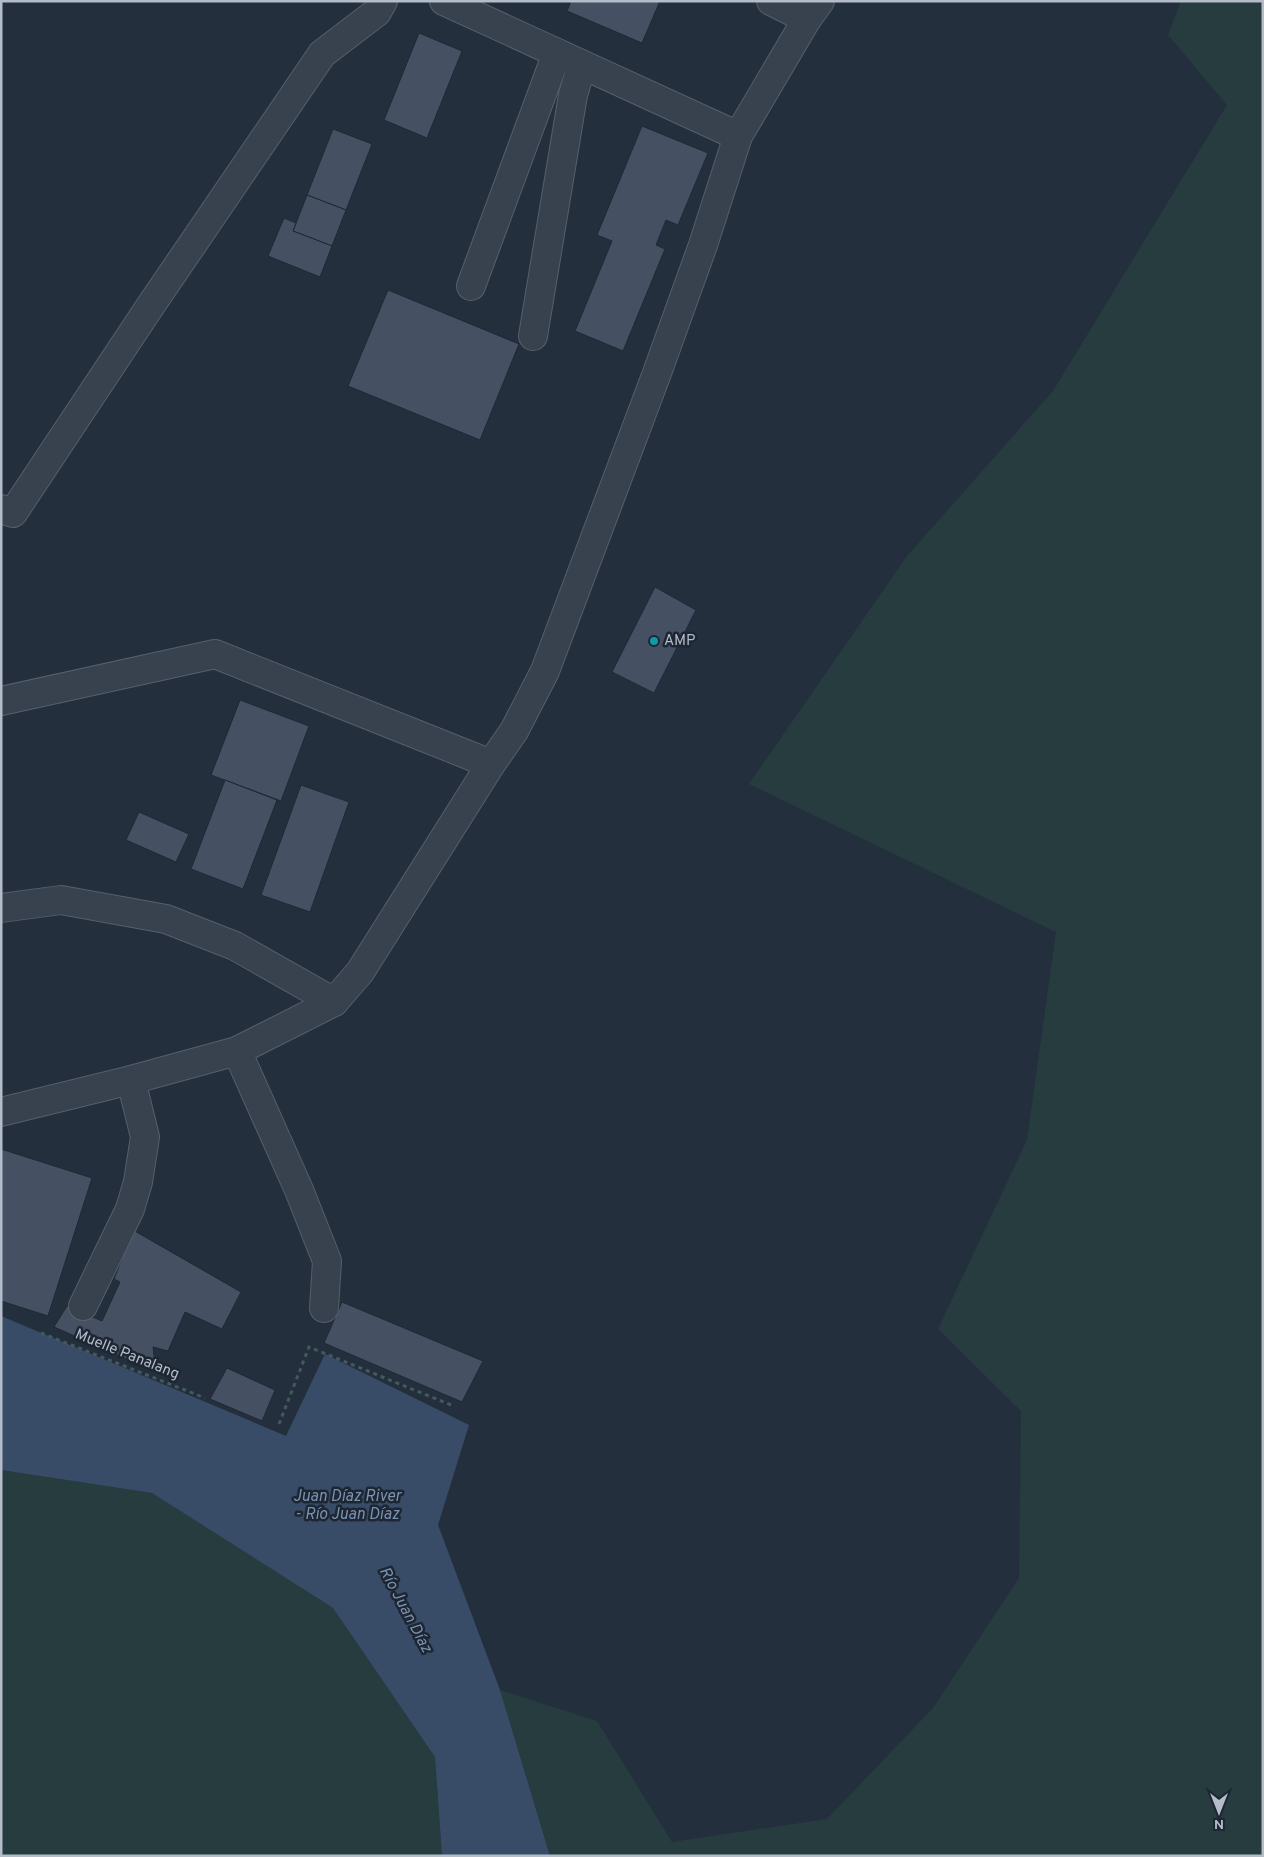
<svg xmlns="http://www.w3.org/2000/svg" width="1264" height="1857" font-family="Overpass,sans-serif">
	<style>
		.green { fill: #263c3f }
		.water { fill: #394c67 }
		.building { fill: #455162; stroke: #1f2835 }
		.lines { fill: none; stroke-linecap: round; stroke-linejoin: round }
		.minor-casing { stroke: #565f6c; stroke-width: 30 }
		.path { stroke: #44595c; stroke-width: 3; stroke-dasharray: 4 4; stroke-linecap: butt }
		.minor { stroke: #38414e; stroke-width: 28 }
		.culture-dot { fill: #0f9aa8; stroke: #1d2633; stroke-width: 2 }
		.labels { text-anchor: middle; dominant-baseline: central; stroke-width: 5; stroke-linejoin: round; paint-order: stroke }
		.poi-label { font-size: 15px; fill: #b4bcc9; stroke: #1d2633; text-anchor: start }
		.street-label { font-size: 15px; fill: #b4bcc9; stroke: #1d2633 }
		.water-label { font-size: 16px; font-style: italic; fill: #7c92b1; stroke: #1d2633 }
	</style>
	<rect width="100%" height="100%" fill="#242f3e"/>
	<!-- green -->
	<g class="green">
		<path d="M1181 1H1263V1856H550L500 1690 597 1721 672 1842 827 1819 933 1708 1019 1578 1021 1411 938 1329 1027 1140 1056 932 749 784 907 556 1053 391 1227 105 1168 35Z"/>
		<path d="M1 1470 152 1493 333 1608 435 1757 442 1856H1Z"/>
	</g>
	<!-- water -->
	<path class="water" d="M1 1316 286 1436 325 1354 469 1425 438 1525 500 1690 550 1856H442L435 1757 333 1608 152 1493 1 1470Z"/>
	<!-- building -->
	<g class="building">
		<path d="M571 1H660L642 43 567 11Z"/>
		<path d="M419 33 462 51 427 138 384 120Z"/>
		<path d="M642 126 708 153 678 225 666 220 656 245 665 249 623 351 575 331 612 241 597 235Z"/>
		<path d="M333 129 372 144 346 210 307 195Z"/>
		<path d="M307 195 346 210 332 246 293 231Z"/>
		<path d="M284 218 296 223 293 231 332 246 320 277 268 256Z"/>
		<path d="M388 290 519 344 480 440 348 386Z"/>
		<path d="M655 587 696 610 654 693 612 672Z"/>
		<path d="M240 700 309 726 281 801 211 775Z"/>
		<path d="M225 780 277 800 243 889 191 869Z"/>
		<path d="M301 785 349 802 310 912 261 895Z"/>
		<path d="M139 812 189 834 176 862 126 840Z"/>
		<path d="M1 1149 92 1178 48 1316 1 1301Z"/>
		<path d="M133 1230 241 1292 222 1329 185 1312 168 1351 153 1347 156 1372 54 1327 67 1306 102 1321 120 1282 114 1279Z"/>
		<path d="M342 1302 483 1361 462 1402 324 1343Z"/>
		<path d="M227 1368 275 1390 262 1421 210 1399Z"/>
	</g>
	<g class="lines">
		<defs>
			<g id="minor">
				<path d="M444 1 738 136"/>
				<path d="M771 1 807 19"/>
				<path d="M471 286 557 53"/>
				<path d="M533 336 573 95 582 65"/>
				<path d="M1 509 13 513 149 308 322 54 377 12 383 1"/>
				<path d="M1 701 215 654 491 764"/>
				<path d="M1 908 61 900 166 919 235 946 334 1002"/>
				<path d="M237 1051 299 1190 327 1261 324 1308"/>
				<path d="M1 1112 131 1080 237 1051 334 1002 360 972 491 764 514 731 545 671 657 373 703 245 738 136 807 19 820 1"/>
				<path d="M83 1306 130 1209 138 1182 145 1137 131 1080"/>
			</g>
		</defs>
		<!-- minor casing -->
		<use href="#minor" class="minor-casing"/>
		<!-- path -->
		<g class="path">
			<path d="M41 1333 205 1398"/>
			<path d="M279 1424 309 1347 451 1405"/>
		</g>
		<!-- minor -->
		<use href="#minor" class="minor"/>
	</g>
	<!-- markers -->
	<circle class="culture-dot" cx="654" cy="641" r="5"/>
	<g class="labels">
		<!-- poi labels -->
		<g class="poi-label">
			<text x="664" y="641">AMP</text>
		</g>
		<!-- street labels -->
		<g class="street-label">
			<text transform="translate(127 1355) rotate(22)">Muelle Panalang</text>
		</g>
		<!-- water labels -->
		<g class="water-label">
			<text x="347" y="1497">Juan Díaz River<tspan x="347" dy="18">- Río Juan Díaz</tspan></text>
			<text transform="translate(405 1610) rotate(62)">Río Juan Díaz</text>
		</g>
	</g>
	<!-- border -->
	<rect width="1264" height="1857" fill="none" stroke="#b4bcc9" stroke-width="5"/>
	<!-- north arrow -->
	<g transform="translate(1219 1812) rotate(180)" stroke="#1d2633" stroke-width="4" paint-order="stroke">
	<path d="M0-4L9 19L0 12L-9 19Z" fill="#b4bcc9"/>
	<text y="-8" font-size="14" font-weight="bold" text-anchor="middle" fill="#b4bcc9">N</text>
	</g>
</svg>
